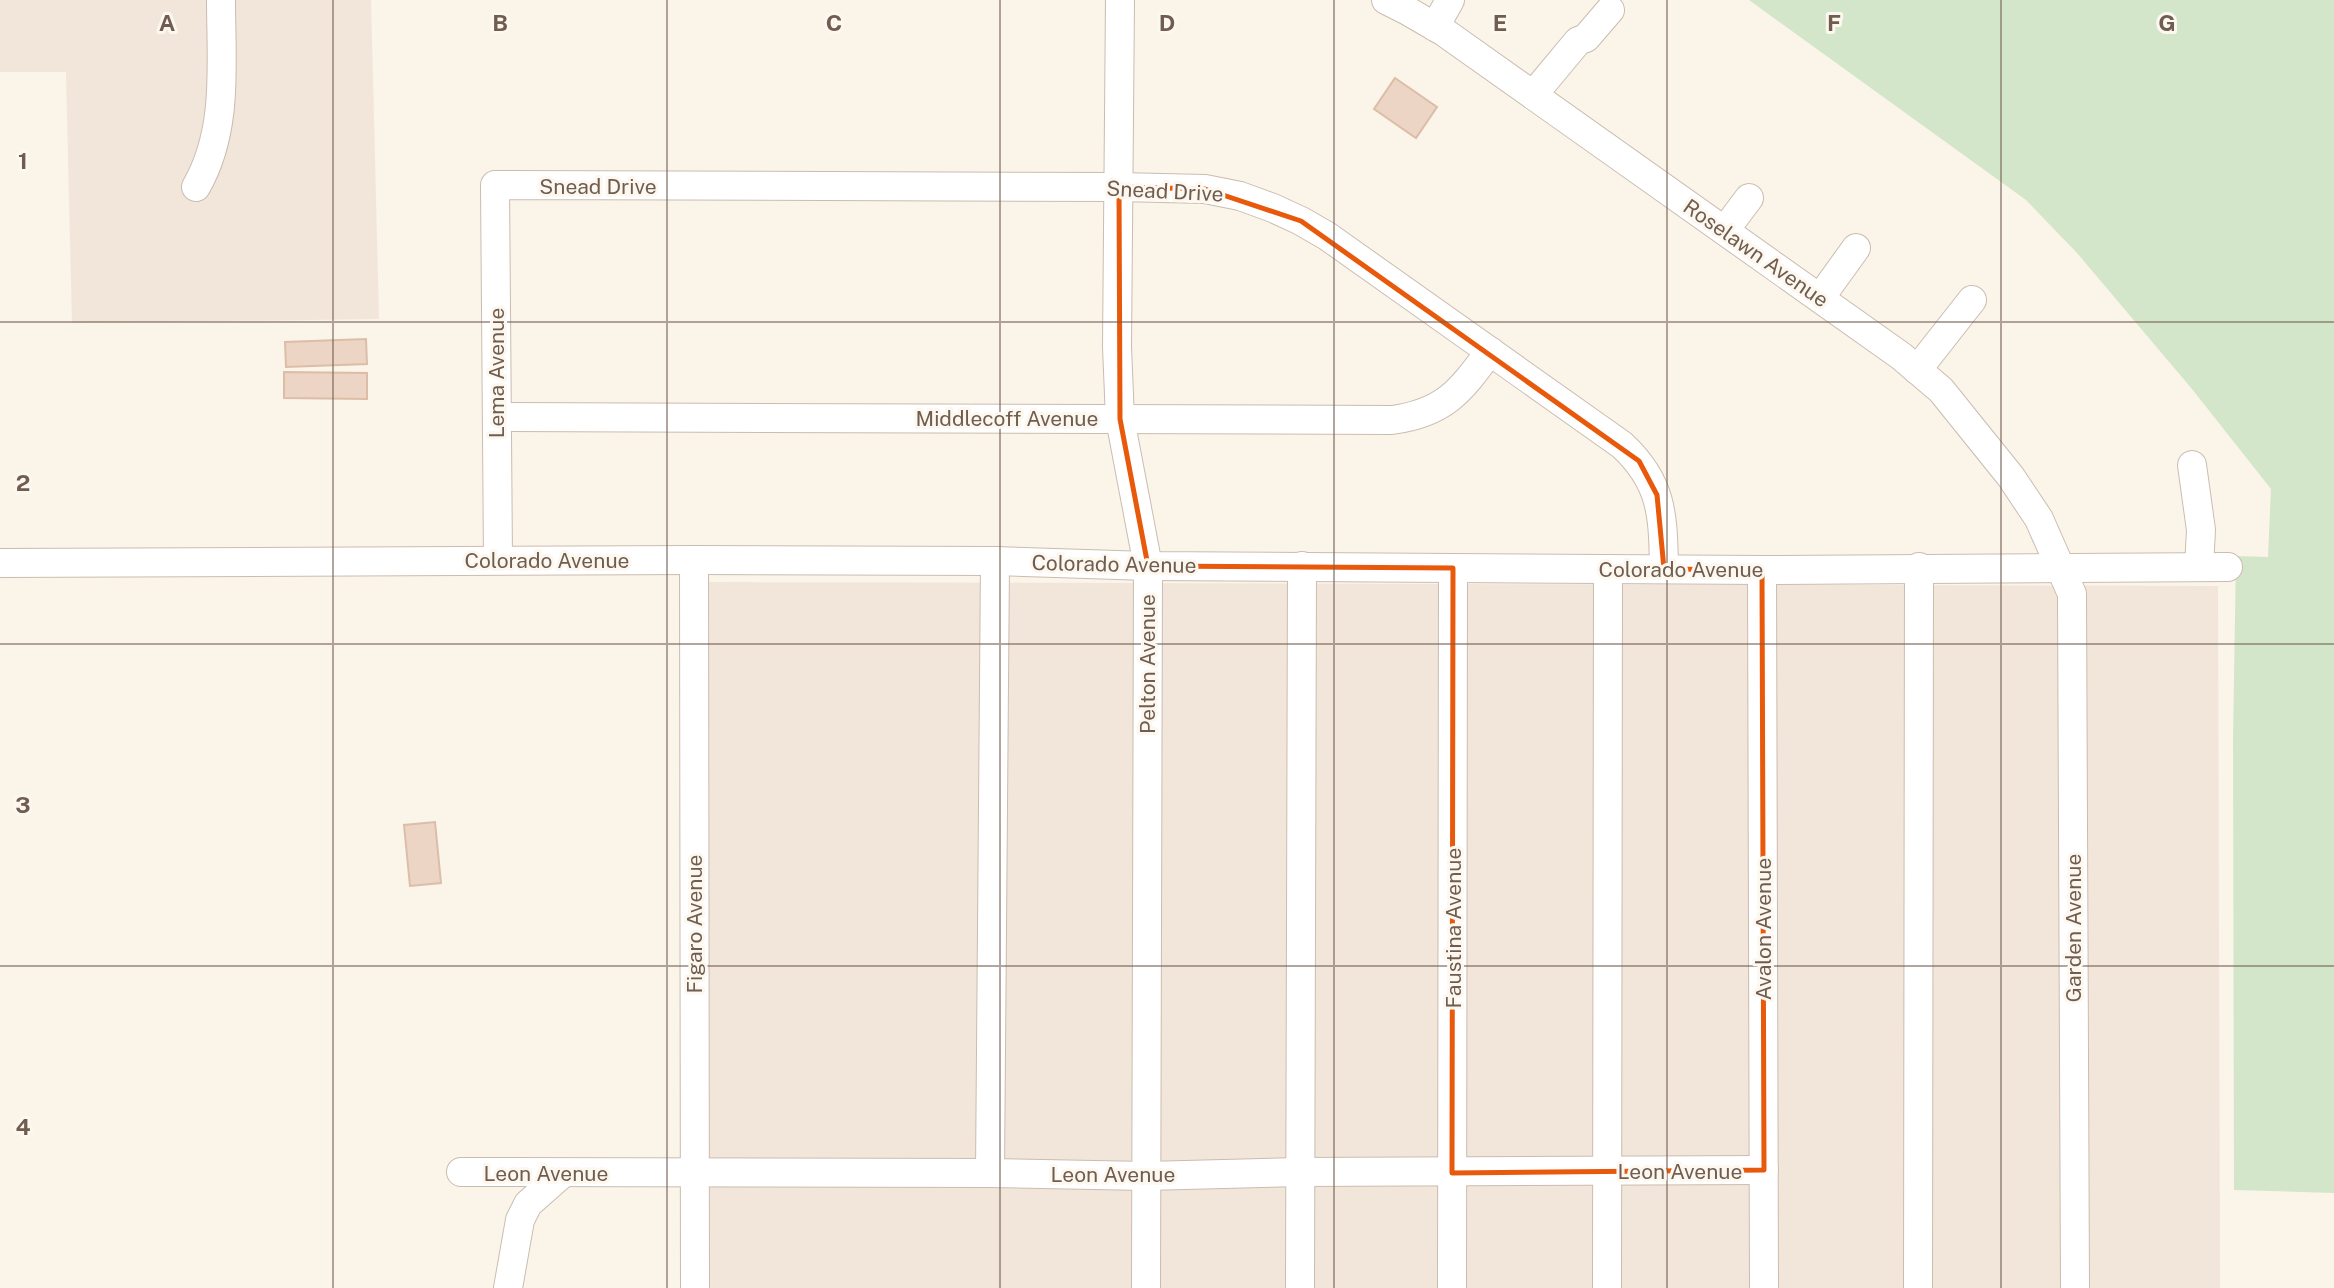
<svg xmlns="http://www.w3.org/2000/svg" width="2334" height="1288" font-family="'Public Sans',sans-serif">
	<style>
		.residential { fill: #f1e6d9 }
		.green { fill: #d4e6c9 }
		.building { fill: #ecd5c4; stroke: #dcbda7; stroke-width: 2 }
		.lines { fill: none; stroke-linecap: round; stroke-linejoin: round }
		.minor-casing { stroke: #cbbcb0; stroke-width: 30 }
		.minor { stroke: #fff; stroke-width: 28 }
		.marked { fill: none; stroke: #e8590c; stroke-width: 5; stroke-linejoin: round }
		.grid { fill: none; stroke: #715d50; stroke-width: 2; stroke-opacity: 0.55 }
		.labels { text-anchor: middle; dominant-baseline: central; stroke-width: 6; stroke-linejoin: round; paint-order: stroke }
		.street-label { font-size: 21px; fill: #715d50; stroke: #fdf8ef }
		.grid-label { font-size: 23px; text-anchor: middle; font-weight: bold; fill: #715d50; stroke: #fdf8ef; stroke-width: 6; stroke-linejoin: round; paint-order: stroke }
	</style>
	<rect width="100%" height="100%" fill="#faf4e9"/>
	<!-- residential -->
	<g class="residential">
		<path d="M0 0H371L379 319 72 323 66 72H0Z"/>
		<path d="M705 582 2218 586 2220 1288H703Z"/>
	</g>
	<!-- green -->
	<path class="green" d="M1749 0H2334V1193L2234 1190 2233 739 2236 556 2268 557 2271 489 2192 389 2077 253 2026 200Z"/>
	<!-- building -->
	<g class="building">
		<path d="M1395 78 1437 107 1416 138 1374 109Z"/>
		<path d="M366 339 367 364 286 367 285 342Z"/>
		<path d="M284 372 367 373V399L284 398Z"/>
		<path d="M435 822 441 883 410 886 404 825Z"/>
	</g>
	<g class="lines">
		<defs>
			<g id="minor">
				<path d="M1120 0 1117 347 1120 419 1148 566 1146 1288"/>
				<path d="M1386 0 1406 10 1444 32 1901 356 1941 390 2011 477 2039 519 2072 594 2075 1288"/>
				<path d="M1435 27 1450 0"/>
				<path d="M1533 95 1578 41 1586 38 1610 10"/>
				<path d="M196 187C229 130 221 63 221 0"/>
				<path d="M1725 230 1749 198"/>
				<path d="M1820 298 1856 248"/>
				<path d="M1917 370 1972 300"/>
				<path d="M497 417 1392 420C1444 413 1460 392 1490 351"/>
				<path d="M2192 465 2201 530 2199 567"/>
				<path d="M498 560 495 185 1119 187 1205 189 1240 196 1273 208 1301 221 1327 236 1622 445C1663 483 1663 516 1664 569"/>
				<path d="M694 560 695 1288"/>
				<path d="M0 563 694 560 995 561 1148 566 1762 570 2228 567"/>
				<path d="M1762 570 1764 1288"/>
				<path d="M461 1172 990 1173 1146 1176 1299 1172 1764 1170"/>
				<path d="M990 1173 995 561"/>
				<path d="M508 1288 520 1220 528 1204 563 1173"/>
				<path d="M1300 1288 1302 566"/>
				<path d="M1452 1288 1453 568"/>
				<path d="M1607 1288 1608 569"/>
				<path d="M1918 1288 1919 567"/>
			</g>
		</defs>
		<!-- minor casing -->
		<use href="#minor" class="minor-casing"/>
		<!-- minor -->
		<use href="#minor" class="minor"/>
	</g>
	<!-- marked area -->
	<path class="marked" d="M1119 187 1205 189 1301 221 1639 461 1657 495 1664 569 1762 570 1764 1170 1452 1173 1453 568 1148 566 1120 419Z"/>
	<!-- grid -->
	<path class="grid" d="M333 0V1288M667 0V1288M1000 0V1288M1334 0V1288M1667 0V1288M2001 0V1288M0 322H2334M0 644H2334M0 966H2334"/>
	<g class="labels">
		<!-- street labels -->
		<g class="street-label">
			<text x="598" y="186">Snead Drive</text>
			<text transform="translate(1165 191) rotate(3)">Snead Drive</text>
			<text transform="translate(1756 253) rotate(35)">Roselawn Avenue</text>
			<text transform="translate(496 373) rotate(-90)">Lema Avenue</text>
			<text x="1007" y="418">Middlecoff Avenue</text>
			<text x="547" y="560">Colorado Avenue</text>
			<text transform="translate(1114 564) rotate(1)">Colorado Avenue</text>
			<text x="1681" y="569">Colorado Avenue</text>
			<text transform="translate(1147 664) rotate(-90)">Pelton Avenue</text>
			<text transform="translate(694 924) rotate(-90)">Figaro Avenue</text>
			<text transform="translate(1453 928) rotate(-90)">Faustina Avenue</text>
			<text transform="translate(2073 928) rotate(-90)">Garden Avenue</text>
			<text transform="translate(1763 929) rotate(-90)">Avalon Avenue</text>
			<text x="1680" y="1171">Leon Avenue</text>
			<text x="546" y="1173">Leon Avenue</text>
			<text x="1113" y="1174">Leon Avenue</text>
		</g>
	</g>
	<g class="grid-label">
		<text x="167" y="31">A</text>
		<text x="500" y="31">B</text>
		<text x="834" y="31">C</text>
		<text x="1167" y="31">D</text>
		<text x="1500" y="31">E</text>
		<text x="1834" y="31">F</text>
		<text x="2167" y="31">G</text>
		<text x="23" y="169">1</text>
		<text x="23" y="491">2</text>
		<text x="23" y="813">3</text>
		<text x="23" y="1135">4</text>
	</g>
</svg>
